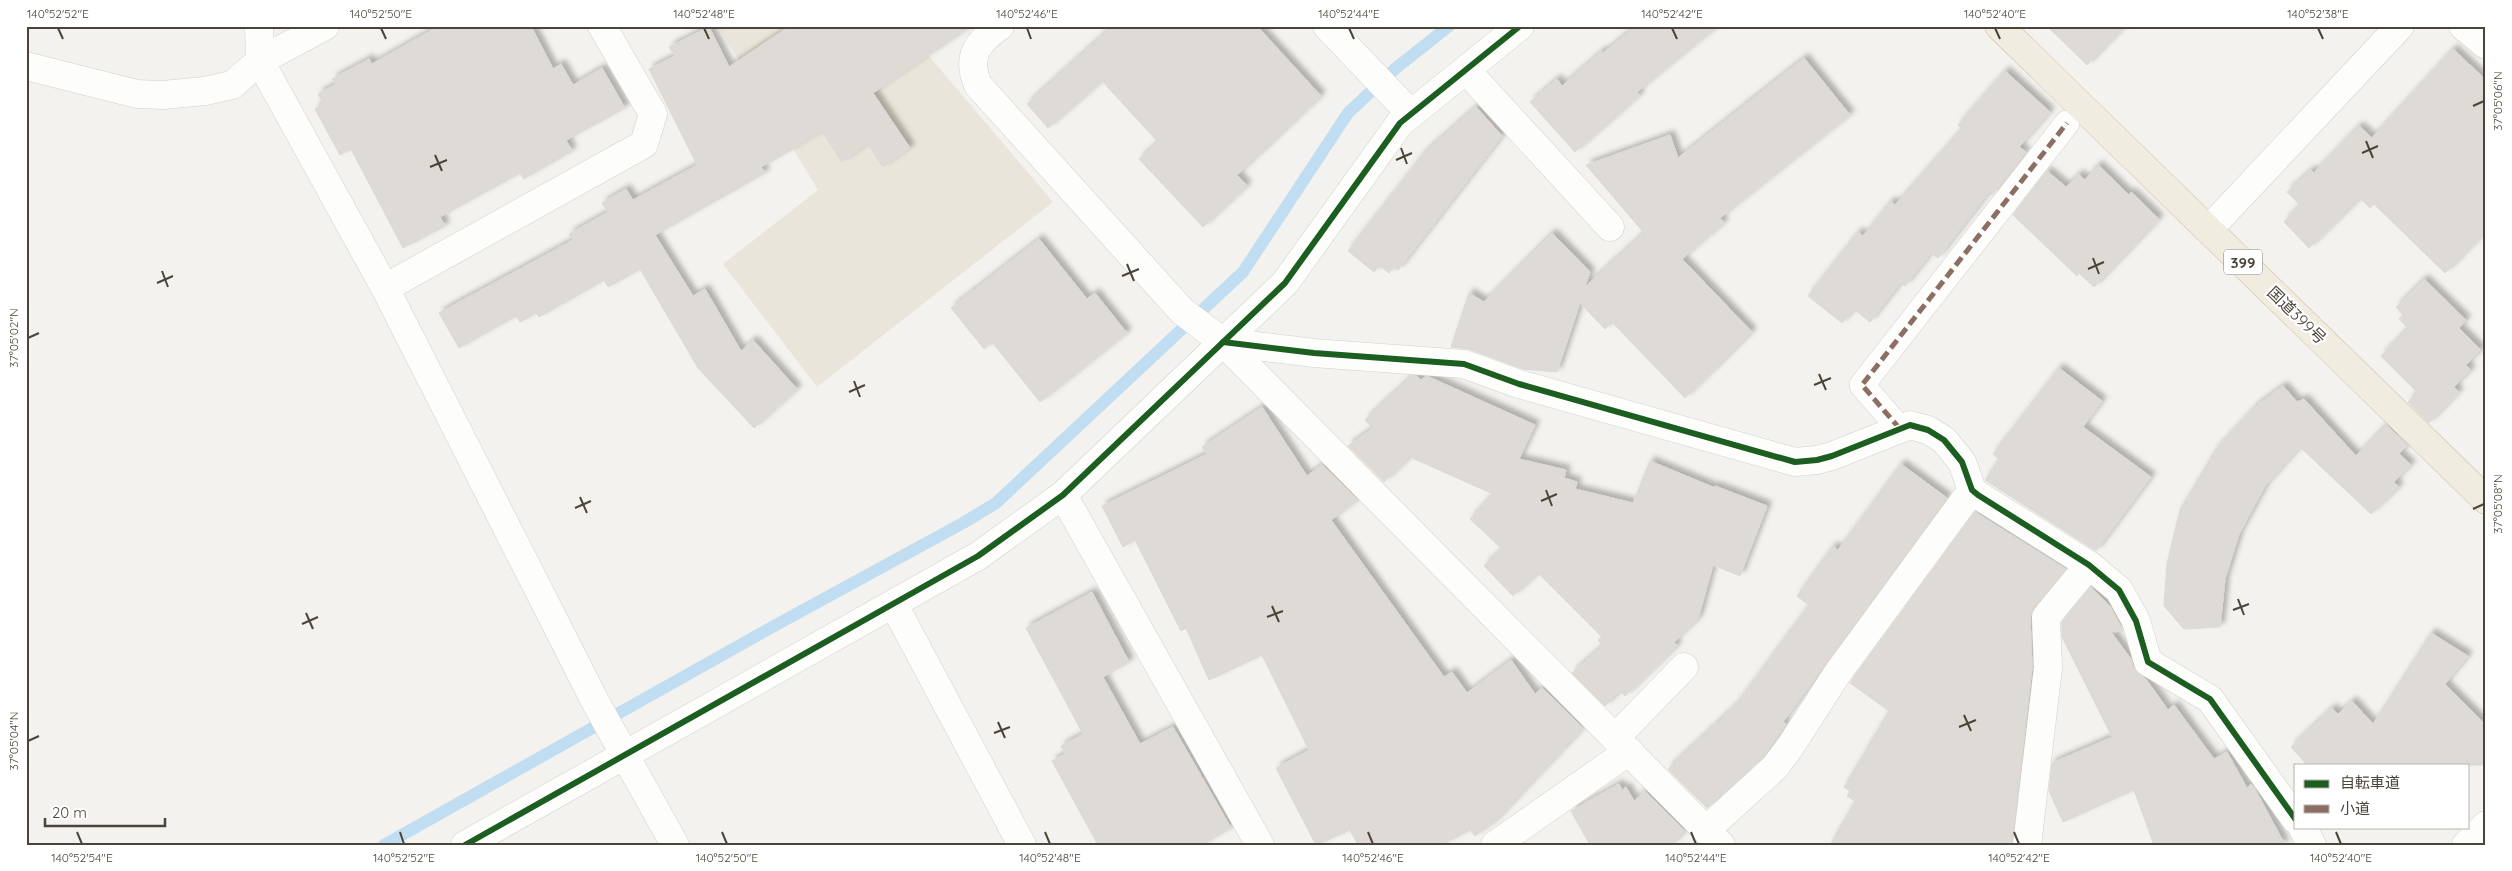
<svg xmlns="http://www.w3.org/2000/svg" width="2512" height="871" font-family="Quicksand,'Noto Sans JP',sans-serif">
	<style>
		.education { fill: #eae5da }
		.lines { fill: none; stroke-linecap: round; stroke-linejoin: round }
		.stream { stroke: #c0ddf1; stroke-width: 12 }
		.building { fill: #dedbd6; stroke: #dcd9d4; filter: url(#shadow) }
		.pedestrian-casing { stroke: #d2d0cb; stroke-width: 26 }
		.minor-casing { stroke: #d2d0cb; stroke-width: 29 }
		.trunk-casing { stroke: #ccbfa9; stroke-width: 29 }
		.pedestrian { stroke: #fdfdfc; stroke-width: 25 }
		.minor { stroke: #fdfdfc; stroke-width: 28 }
		.trunk { stroke: #f0ece0; stroke-width: 28 }
		.quiet { stroke: #8d6e63; stroke-width: 5; stroke-dasharray: 10 5; stroke-linecap: butt }
		.cycleway-casing { stroke: #fff; stroke-width: 9 }
		.cycleway { stroke: #1b5e20; stroke-width: 6 }
		.ticks { fill: none; stroke: #4b4439; stroke-width: 2 }
		.labels { text-anchor: middle; dominant-baseline: central; stroke-width: 4.5; stroke-linejoin: round; paint-order: stroke }
		.shield { fill: #fff; stroke: #817c74; stroke-width: 1 }
		.shield-label { font-size: 15px; font-weight: bold; fill: #4b4439 }
		.street-label { font-size: 16px; fill: #4b4439; stroke: #fff }
		.neatline { fill: none; stroke: #4b4439; stroke-width: 2 }
		.ticks-label { font-size: 12px; text-anchor: middle; fill: #4b4439 }
	</style>
	<defs>
		<filter id="shadow"><feDropShadow dx="4.5" dy="-4.5" stdDeviation="2.5" flood-color="#0004"/></filter>
	</defs>
	<rect width="100%" height="100%" fill="#f4f2ee"/>
	<!-- education -->
	<path class="education" d="M718 26H970L928 55 1053 202 817 387 723 264 818 190Z"/>
	<g class="lines">
		<!-- stream -->
		<path class="stream" d="M384 845 774 626 963 523 996 503 1243 272 1348 113 1396 68 1449 26"/>
	</g>
	<!-- building -->
	<g class="building">
		<path d="M439 26H531L553 69 561 64 573 85 602 68 625 108 566 140 572 151 524 179 520 173 440 217 445 226 403 248 351 149 340 155 315 109 323 103 318 94 336 84 332 79 369 59 372 64Z"/>
		<path d="M790 26H972L873 93 910 148 883 167 868 144 842 162 822 132 761 167 765 173 655 235 693 296 705 289 741 351 753 340 797 389 754 428 698 368 640 269 608 287 604 280 539 317 536 313 520 322 516 316 459 348 439 313 573 240 569 234 608 212 602 203 626 189 633 200 697 165 649 69 675 56 669 47 709 27 729 67Z"/>
		<path d="M1113 26H1257L1321 96 1237 175 1247 186 1203 227 1139 159 1158 142 1102 81 1048 128 1027 104Z"/>
		<path d="M1636 26H1718L1637 92 1640 95 1575 152 1530 102 1557 79 1562 86 1602 51 1603 53Z"/>
		<path d="M2047 26H2125L2087 65Z"/>
		<path d="M2453 49 2486 80V231L2445 273 2374 204 2370 208 2360 198 2309 248 2284 222 2300 205 2287 192 2311 170 2314 173 2359 126 2372 138Z"/>
		<path d="M1804 58 1850 115 1720 218 1724 223 1682 259 1752 332 1685 398 1612 322 1605 329 1580 303 1557 372 1523 369 1469 349 1451 347 1469 293 1484 302 1552 233 1590 272 1585 287 1644 233 1586 165 1670 135 1678 158Z"/>
		<path d="M2005 71 2050 112 2019 147 2026 152 1992 195 1989 192 1938 258 1931 253 1905 286 1901 282 1870 322 1854 309 1842 323 1808 296 1858 232 1863 236 1891 201 1895 205 1911 187 1962 129 1958 125Z"/>
		<path d="M1476 107 1502 136 1398 270 1394 267 1389 273 1379 265 1374 272 1348 251 1425 152Z"/>
		<path d="M2098 165 2129 195 2131 192 2159 219 2094 287 2079 273 2077 276 2013 215 2047 171 2066 187 2079 174 2085 180Z"/>
		<path d="M1039 239 1087 299 1095 293 1127 333 1040 402 992 342 984 349 951 308Z"/>
		<path d="M2424 279 2466 320 2459 328 2481 350 2466 365 2471 370 2454 387 2459 392 2429 423 2408 402 2417 392 2381 356 2408 328 2399 319 2403 315 2396 307Z"/>
		<path d="M2059 368 2102 401 2083 427 2151 477 2096 551 1985 480 1999 459 1993 454Z"/>
		<path d="M1412 376H1417L1421 380 1425 377H1429L1535 425 1519 459 1566 470 1564 478 1577 482 1575 489 1633 503 1650 461 1715 488V486L1767 506 1740 576 1713 565 1698 619 1674 642 1677 646 1625 696 1620 691 1605 706 1572 673 1603 645 1598 640 1602 637 1538 573 1513 596 1484 566 1502 549 1470 519 1493 494 1410 457 1384 482 1348 446 1373 428 1365 420Z"/>
		<path d="M2283 386 2297 402 2304 399 2356 456 2386 425 2408 445 2399 454 2411 465 2394 482 2399 487 2371 514 2300 447 2265 486 2239 534 2225 579 2220 627 2184 629 2164 606 2167 564 2180 510 2216 449 2257 405Z"/>
		<path d="M1262 407 1307 476 1322 465 1358 500 1331 520 1444 677 1452 672 1467 693 1511 660 1535 694 1542 688 1583 728 1493 823 1475 836 1470 830 1441 845H1358L1350 830 1316 845 1276 768 1309 750 1262 655 1209 680 1186 628 1181 631 1135 540 1123 547 1102 506 1207 454 1202 447Z"/>
		<path d="M1901 464 1947 498 1783 722 1786 724 1763 756 1707 808 1668 769 1734 707 1809 605 1797 596 1833 546 1838 550Z"/>
		<path d="M1975 512 2066 569 2034 607 2030 617 2032 667 2012 845H1830L1855 801 1847 796 1850 791 1844 787 1889 711 1850 683Z"/>
		<path d="M2091 587 2110 606 2121 627 2123 631 2111 632 2131 659 2133 667 2145 678 2168 710 2174 705 2214 759 2227 752 2247 788 2251 784 2255 789 2285 845H2154L2134 790 2063 822 2049 791 2052 763 2112 737 2062 637V622Z"/>
		<path d="M1092 592 1129 662 1103 677 1140 744 1173 727 1231 828 1202 845H1098L1052 761 1065 754 1061 746 1083 734 1026 628Z"/>
		<path d="M2431 633 2468 656 2445 684 2486 725V765H2307L2291 747 2332 708 2338 714 2352 701 2373 724Z"/>
		<path d="M1619 784 1622 790 1626 787 1634 801 1645 791 1685 831 1671 845H1590L1571 811Z"/>
	</g>
	<g class="lines">
		<defs>
			<path id="pedestrian" d="M1900 429 1862 385 2067 123"/>
			<g id="minor">
				<path d="M259 26 260 61 385 288 597 705 675 845"/>
				<path d="M1000 26C977 42 966 57 978 85L1182 311 1223 342 1721 845"/>
				<path d="M1327 26 1411 114"/>
				<path d="M2463 26 2486 45"/>
				<path d="M26 66 137 94 163 95 205 91 232 85 260 61 325 26"/>
				<path d="M1466 70 1610 227"/>
				<path d="M2209 229 2400 26"/>
				<path d="M385 288 644 144 653 114 602 26"/>
				<path d="M1223 342 1314 353 1464 364 1519 384 1795 462 1817 460 1832 456 1910 425 1928 430 1944 440 1962 462 1972 490 1978 495 2089 565 2119 590 2136 621 2148 662 2210 699 2296 820"/>
				<path d="M1063 495 1260 845"/>
				<path d="M894 605 1022 845"/>
				<path d="M1615 738 1684 667"/>
				<path d="M2302 827 2312 845"/>
				<path d="M1706 830 1775 767 1790 747 1837 674 1972 490"/>
				<path d="M465 845 978 556 1063 495 1285 283 1400 123 1520 26"/>
				<path d="M1495 845 1629 751"/>
				<path d="M2027 845 2048 668 2046 617 2089 565"/>
				<path d="M2466 845 2486 825"/>
			</g>
			<path id="trunk" d="M1999 26 2486 500"/>
		</defs>
		<!-- pedestrian casing -->
		<use href="#pedestrian" class="pedestrian-casing"/>
		<!-- minor casing -->
		<use href="#minor" class="minor-casing"/>
		<!-- trunk casing -->
		<use href="#trunk" class="trunk-casing"/>
		<!-- pedestrian -->
		<use href="#pedestrian" class="pedestrian"/>
		<!-- minor -->
		<use href="#minor" class="minor"/>
		<!-- trunk -->
		<use href="#trunk" class="trunk"/>
		<!-- quiet -->
		<path class="quiet" d="M1900 429 1862 385 2067 123"/>
		<defs>
			<g id="cycleway">
				<path d="M1223 342 1314 353 1464 364 1519 384 1795 462 1817 460 1832 456 1910 425 1928 430 1944 440 1962 462 1972 490 1978 495 2089 565 2119 590 2136 621 2148 662 2210 699 2296 820"/>
				<path d="M465 845 978 556 1063 495 1285 283 1400 123 1520 26"/>
			</g>
		</defs>
		<!-- cycleway casing -->
		<use href="#cycleway" class="cycleway-casing"/>
		<!-- cycleway -->
		<use href="#cycleway" class="cycleway"/>
	</g>
	<!-- ticks -->
	<path class="ticks" d="M58 28 63 39M381 28 386 39M704 28 709 39M1027 28 1031 39M1349 28 1354 39M1672 28 1677 39M1995 28 2000 39M2318 28 2323 39M2473 106 2484 101M2366 141 2373 158M1401 148 1407 164M2362 153 2378 146M435 155 442 171M1396 160 1412 153M430 167 447 160M2093 258 2099 274M1127 264 1134 281M2088 269 2104 262M162 271 168 287M1122 276 1139 269M157 283 173 276M28 338 39 333M1819 374 1826 390M854 381 860 397M1814 385 1831 378M849 392 865 385M1546 490 1552 506M580 497 587 513M1541 501 1557 494M575 508 591 501M2473 509 2484 504M2238 599 2244 615M1272 606 1279 622M2233 610 2249 604M306 613 313 629M1267 617 1283 611M302 624 318 617M1964 715 1971 731M998 722 1005 738M1959 727 1976 720M994 733 1010 727M28 741 39 736M77 832 82 844M400 832 404 844M722 832 727 844M1045 832 1050 844M1368 832 1373 844M1691 832 1696 844M2014 832 2019 844M2336 832 2341 844"/>
	<g class="labels">
		<!-- shield labels -->
		<rect class="shield" x="2224" y="249.5" width="38" height="25" rx="4"/>
		<g class="shield-label">
			<text x="2243" y="262">399</text>
		</g>
		<!-- street labels -->
		<g class="street-label">
			<text transform="translate(2297 315) rotate(44)">国道399号</text>
		</g>
	</g>
	<!-- border -->
	<rect width="2512" height="871" fill="none" stroke="#ffffff" stroke-width="55"/>
	<!-- legend -->
	<rect x="2294" y="764" width="175" height="65" fill="#ffffff" stroke="#b7b4b0"/>
	<rect x="2304" y="780" width="25" height="8" fill="#1b5e20" stroke="#b7b4b0"/>
	<text x="2340" y="788" font-size="15" fill="#4b4439">自転車道</text>
	<rect x="2304" y="805" width="25" height="8" fill="#8d6e63" stroke="#b7b4b0"/>
	<text x="2340" y="814" font-size="15" fill="#4b4439">小道</text>
	<!-- scale -->
	<path d="M45 818v8h120v-8" fill="none" stroke="#4b4439" stroke-width="2.5"/>
	<text x="52" y="818" font-size="15" fill="#4b4439" stroke="#ffffff" stroke-width="4" paint-order="stroke">20 m</text>
	<rect x="28" y="28" width="2456" height="816" class="neatline"/>
	<g class="ticks-label">
		<text x="58" y="18">140°52'52"E</text>
		<text x="381" y="18">140°52'50"E</text>
		<text x="704" y="18">140°52'48"E</text>
		<text x="1027" y="18">140°52'46"E</text>
		<text x="1349" y="18">140°52'44"E</text>
		<text x="1672" y="18">140°52'42"E</text>
		<text x="1995" y="18">140°52'40"E</text>
		<text x="2318" y="18">140°52'38"E</text>
		<text transform="translate(2498 101) rotate(-90)" y="4">37°05'06"N</text>
		<text transform="translate(14 338) rotate(-90)" y="4">37°05'02"N</text>
		<text transform="translate(2498 504) rotate(-90)" y="4">37°05'08"N</text>
		<text transform="translate(14 741) rotate(-90)" y="4">37°05'04"N</text>
		<text x="82" y="862">140°52'54"E</text>
		<text x="404" y="862">140°52'52"E</text>
		<text x="727" y="862">140°52'50"E</text>
		<text x="1050" y="862">140°52'48"E</text>
		<text x="1373" y="862">140°52'46"E</text>
		<text x="1696" y="862">140°52'44"E</text>
		<text x="2019" y="862">140°52'42"E</text>
		<text x="2341" y="862">140°52'40"E</text>
	</g>
</svg>
